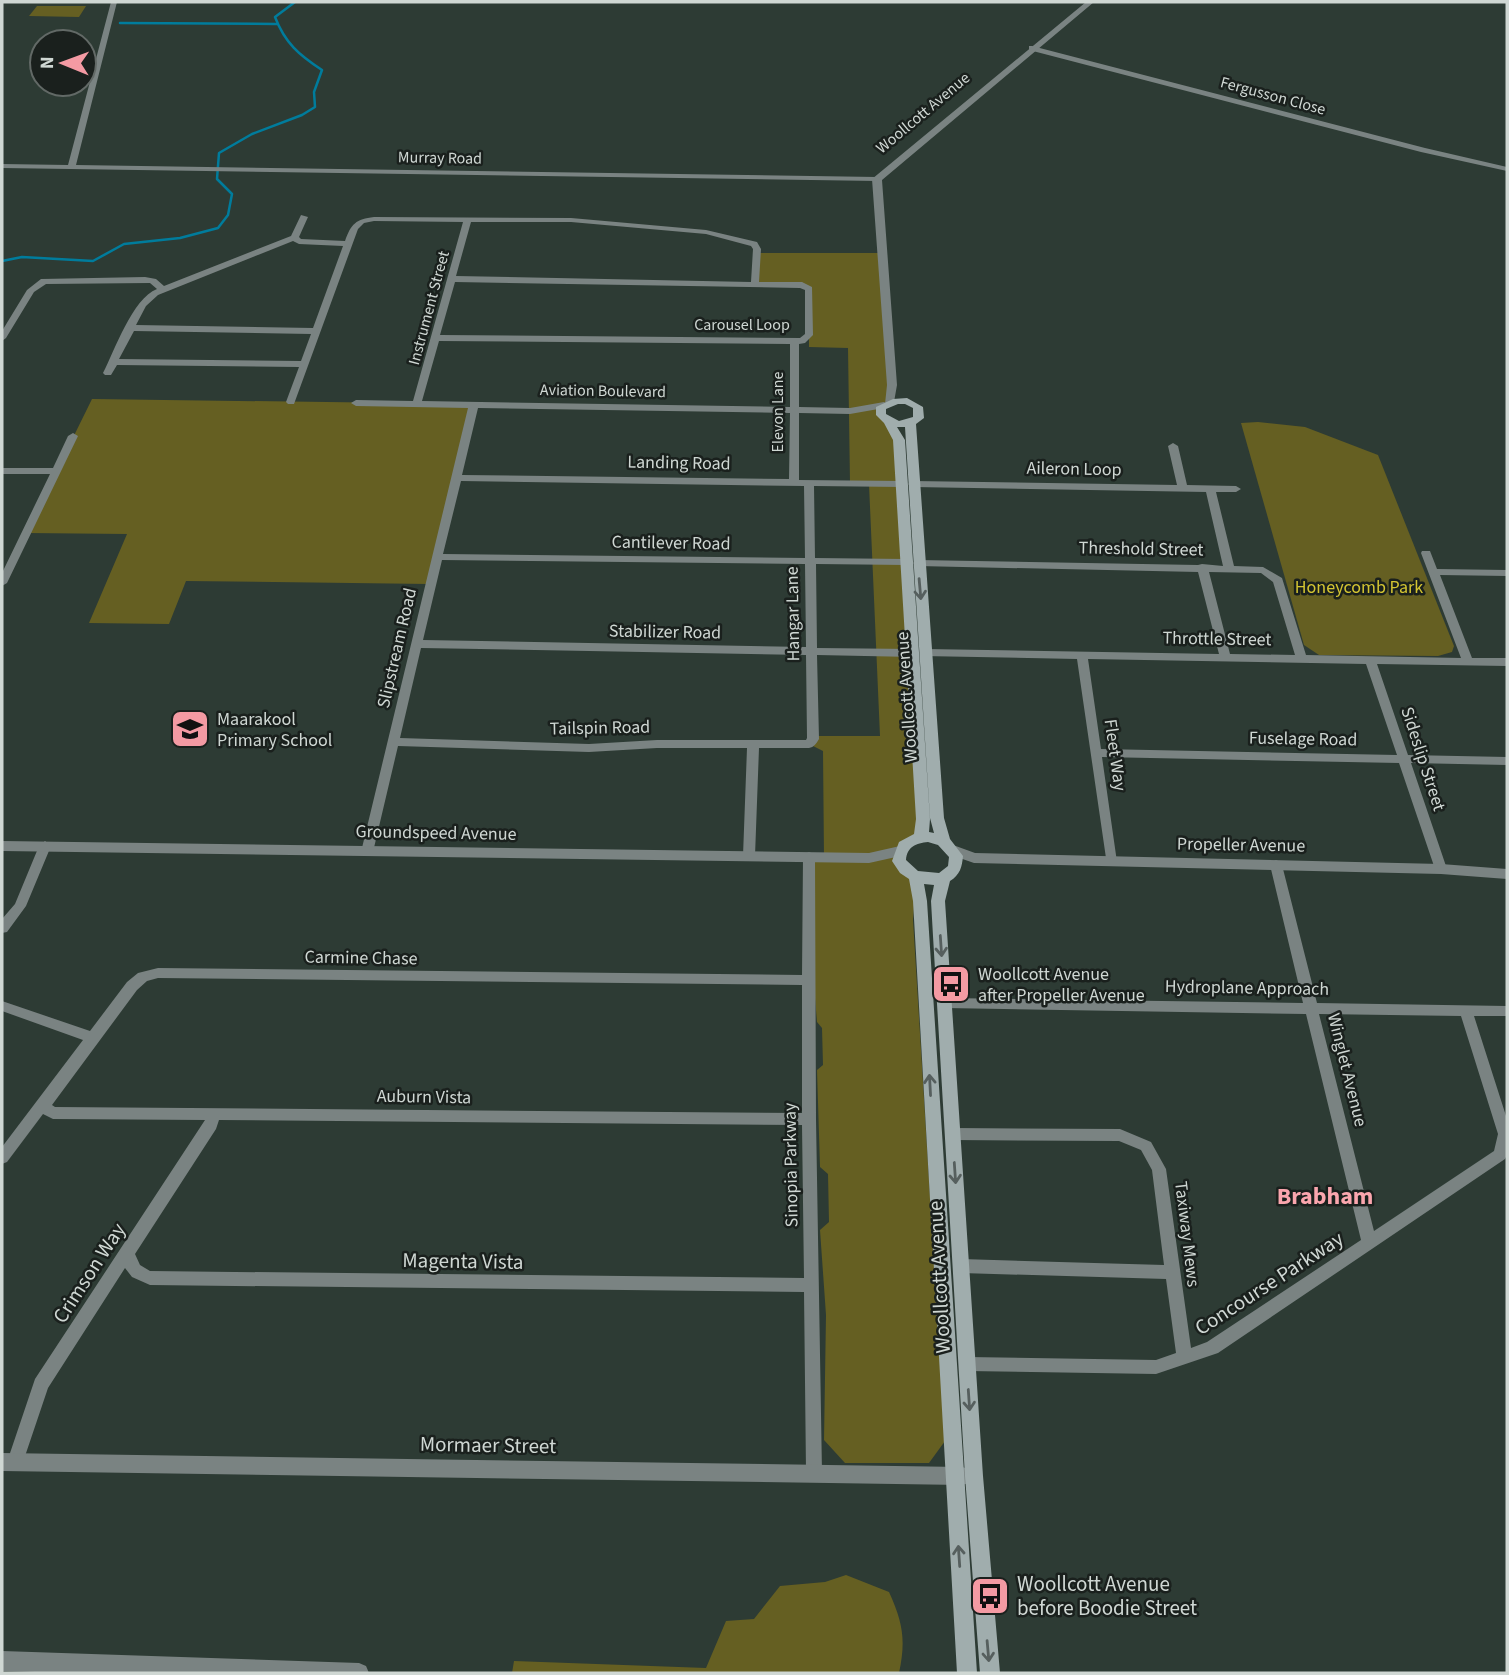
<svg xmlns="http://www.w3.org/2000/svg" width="1509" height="1675" font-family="'Source Sans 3',sans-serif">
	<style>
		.green { fill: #655f22 }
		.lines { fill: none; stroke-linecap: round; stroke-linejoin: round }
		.stream { stroke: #007c9c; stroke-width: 2.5 }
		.minor { fill: #7a8382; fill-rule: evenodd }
		.tertiary { fill: #7a8382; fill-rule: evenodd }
		.secondary { fill: #a0adad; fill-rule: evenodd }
		.oneway { stroke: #565f5e }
		.labels { text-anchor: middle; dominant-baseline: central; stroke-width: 5; stroke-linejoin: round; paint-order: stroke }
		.far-street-label { font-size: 16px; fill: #cfd7d3; stroke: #1a201d }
		.street-label { font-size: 18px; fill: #cfd7d3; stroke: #1a201d }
		.park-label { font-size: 18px; fill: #d4c532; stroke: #1a201d }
		.poi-label { font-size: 18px; fill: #cfd7d3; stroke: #1a201d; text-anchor: start }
		.near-street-label { font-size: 21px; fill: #cfd7d3; stroke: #1a201d }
		.near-poi-label { font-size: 21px; fill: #cfd7d3; stroke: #1a201d; text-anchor: start }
		.district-label { font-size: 24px; font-weight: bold; fill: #fba6ae; stroke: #1a201d }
	</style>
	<rect width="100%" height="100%" fill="#2d3b34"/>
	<!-- green -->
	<g class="green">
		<path d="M37 6H86L79 17 29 16Z"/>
		<path d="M759 253H883L889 402 881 407 898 438 921 838 901 851 916 878 913 920 945 1441 929 1463H845L824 1440 826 1315 820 1230 829 1222 828 1174 820 1167 817 1070 823 1065 822 1028 817 1022 810 937 809 857H824L823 751 809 744 813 736H880L869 484 850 483 848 348 809 347V290L806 287 755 282Z"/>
		<path d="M92 399 474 404 429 584 186 581 169 624 89 623 127 534 26 533Z"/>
		<path d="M1258 422 1305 427 1378 455 1454 646 1452 652 1438 656 1319 655 1304 645 1241 423Z"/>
		<path d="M846 1575 889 1592C903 1623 906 1640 899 1673H512L514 1661 706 1668 726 1621 754 1619 780 1586 825 1582Z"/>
	</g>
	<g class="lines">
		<!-- stream -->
		<g class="stream">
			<path d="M120 23 277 24"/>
			<path d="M2 261 22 257 93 261 124 244 180 238 218 228 228 215 232 194 217 179 219 153 252 134 302 115 315 107 314 92 322 70C299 55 285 43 275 17L295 2"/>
		</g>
		<!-- minor -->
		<g class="minor">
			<path d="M111 2H117L76 165 877 177 881 179 877 181 2 168V164L68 165Z"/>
			<path d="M1032 46 1425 148 1507 167V171L1421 152 1029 50V46Z"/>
			<path d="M301 215 308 217 299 237 301 239 345 241C351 224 356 219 374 217L571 218 706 230 757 242 761 249 759 282H802L812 287 813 335 805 343 799 344V407L850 408 884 402 889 405 884 408 850 414 799 413V480L902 481 907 484 902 487 814 486 815 558 906 559 911 562 906 565 816 564 817 648 913 649 919 653 913 657 817 655 819 739C816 744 814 747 809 748H759L755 856 753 859H745L743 856 747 748H657L589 752 398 746 373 852 371 855H363L361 852 468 408 356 406 351 403 356 400 413 401 463 222 374 221 364 223 358 229 294 404H288L286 402 299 367 117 365 111 375H105L103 373C115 350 132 299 157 289L150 283 46 284 34 292 6 338 2 341V331L27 290 41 279 145 277 156 279 164 286 291 236ZM471 222H571L706 234 751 246 753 249 751 282 456 276ZM293 241 299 244 343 246 313 328 136 325 146 306 158 295ZM455 282 800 288 805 290V334L800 338 440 335ZM134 331 311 334 301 361 119 359ZM439 341 790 344V407L422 401ZM478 408 790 413 789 479 462 475ZM461 481 804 486 805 558 443 554ZM442 560 805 564 806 647 423 640ZM421 648 806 655 807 738 806 740H657L589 744 400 738Z"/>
			<path d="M73 433 78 436 7 583 2 586V573L50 474H2V468H53L68 436Z"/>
			<path d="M1173 443 1178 446 1187 485 1236 486 1241 489 1236 492H1216L1234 566 1263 567 1282 578 1306 655 1461 658 1421 553 1422 551H1430L1437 569 1507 570V576L1440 575 1472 658H1507V666L1377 664 1408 755 1507 757V765L1411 763 1447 869 1445 872H1437L1435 869 1399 763 1102 757 1117 862 1115 865H1107L1077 659 922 656 920 653 922 650 926 649 1219 654 1198 572 918 566 913 563 918 560 1198 565 1202 564 1223 566 1206 492 913 487 908 484 913 481 1177 485 1168 446ZM1209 572 1261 573 1273 582 1295 655 1230 654ZM1088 659 1366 664 1397 755 1101 749Z"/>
			<path d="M45 841 51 846 26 906 7 932 2 933V919L15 904 39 846Z"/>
			<path d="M809 852 813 854 815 857 816 1119 822 1472 820 1478 814 1480 808 1478 806 1472 804 1292 150 1285 132 1277 125 1268 48 1388 21 1468 15 1470 9 1468 7 1462 35 1379 205 1120 53 1119 43 1114 7 1162 2 1164V1147L83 1040 2 1011V1001L90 1031 127 982 138 973 158 968 802 975 803 857 805 854ZM158 978 802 985V1113L55 1107 52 1105 137 990 147 981ZM219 1120 802 1125 804 1278 150 1271 140 1265 135 1254 216 1129Z"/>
			<path d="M1276 860 1280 862 1282 865 1317 1003 1507 1006V1016H1474L1507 1119V1155L1505 1159 1218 1353 1156 1374 967 1371 961 1369 959 1364 961 1359 967 1357 1156 1360 1176 1353 1166 1279 961 1273 956 1271 953 1266 956 1261 961 1259 1164 1265 1152 1170 1141 1150 1119 1141 953 1140 948 1138 946 1134 948 1130 953 1128 1120 1129 1151 1142 1166 1169 1191 1348 1207 1342 1361 1240 1306 1014 945 1008 940 1007 938 1003 940 999 945 998 1303 1003 1270 865 1272 862ZM1319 1014 1461 1016 1498 1134 1494 1151 1374 1231Z"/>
		</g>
		<!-- tertiary -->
		<g class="tertiary">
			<path d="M1086 2H1094L882 180 897 385 894 402 893 404H885L887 385 872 179Z"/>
			<path d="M2 841 869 853 900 846 907 851 905 855 869 863 2 851Z"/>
			<path d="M953 845 975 853 1441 864 1507 869V879L1441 874 974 863 948 854 946 850Z"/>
			<path d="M2 1453 962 1467 969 1469 971 1476 969 1483 962 1485 2 1471Z"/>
			<path d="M2 1651 359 1663 366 1666 369 1673H67L2 1671Z"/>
		</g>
		<!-- secondary -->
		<path class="secondary" d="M907 398 923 407 924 418 916 424 944 818 950 839 963 856C962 867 960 875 950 881L945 901 983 1476 1000 1673H980L965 1476 933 936 931 901 934 885 924 884 927 901 977 1673H957L913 901 909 879 900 873 892 861 899 842 914 834 916 819 893 440 884 423 876 415V407L893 399ZM898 404H905L913 408V417L899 421 886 414V409ZM897 427H905L930 818 934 833 929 832 930 819 905 440ZM928 842 938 845 949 857 948 866 939 873 918 871 906 860C907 847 916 843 928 842Z"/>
	</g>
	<!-- one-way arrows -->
	<defs><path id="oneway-shaft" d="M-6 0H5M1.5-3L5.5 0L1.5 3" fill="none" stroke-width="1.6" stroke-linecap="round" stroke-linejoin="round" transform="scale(1.75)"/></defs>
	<g class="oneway">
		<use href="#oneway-shaft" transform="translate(920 589) rotate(85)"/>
		<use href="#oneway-shaft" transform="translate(941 946) rotate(86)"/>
		<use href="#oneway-shaft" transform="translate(930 1085) rotate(-93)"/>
		<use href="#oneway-shaft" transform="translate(955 1173) rotate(86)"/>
		<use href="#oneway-shaft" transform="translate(969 1400) rotate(86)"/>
		<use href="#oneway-shaft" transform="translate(959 1556) rotate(-94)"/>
		<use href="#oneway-shaft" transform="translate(988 1651) rotate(85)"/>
	</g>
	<!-- icons -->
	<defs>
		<symbol id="school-square" viewBox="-11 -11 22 22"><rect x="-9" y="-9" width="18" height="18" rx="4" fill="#f49aa3" stroke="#1a201d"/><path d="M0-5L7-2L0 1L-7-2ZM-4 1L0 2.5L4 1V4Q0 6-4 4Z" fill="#111"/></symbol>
		<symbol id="bus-square" viewBox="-11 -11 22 22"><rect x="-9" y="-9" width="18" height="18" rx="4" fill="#f49aa3" stroke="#1a201d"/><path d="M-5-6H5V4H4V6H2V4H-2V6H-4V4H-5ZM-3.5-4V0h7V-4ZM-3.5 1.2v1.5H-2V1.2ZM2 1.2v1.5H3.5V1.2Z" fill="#111"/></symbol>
	</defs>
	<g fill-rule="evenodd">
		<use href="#school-square" x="168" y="707" width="44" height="44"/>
		<use href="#bus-square" x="929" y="962" width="44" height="44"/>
		<use href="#bus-square" x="968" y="1574" width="44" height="44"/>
	</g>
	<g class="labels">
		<!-- far-street labels -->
		<g class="far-street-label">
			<text transform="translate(1273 96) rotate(15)">Fergusson Close</text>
			<text transform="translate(923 113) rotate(-40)">Woollcott Avenue</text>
			<text transform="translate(440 158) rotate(1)">Murray Road</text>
			<text transform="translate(429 308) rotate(-75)">Instrument Street</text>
			<text x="742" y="325">Carousel Loop</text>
			<text transform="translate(603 391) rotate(1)">Aviation Boulevard</text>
			<text transform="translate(778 412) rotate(-90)">Elevon Lane</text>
		</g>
		<!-- street labels -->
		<g class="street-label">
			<text transform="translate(679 463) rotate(1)">Landing Road</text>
			<text transform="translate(1074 469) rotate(1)">Aileron Loop</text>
			<text transform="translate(671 543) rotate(1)">Cantilever Road</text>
			<text transform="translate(1141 549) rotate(1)">Threshold Street</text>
			<text transform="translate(793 614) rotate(-91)">Hangar Lane</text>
			<text transform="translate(665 632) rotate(1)">Stabilizer Road</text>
			<text transform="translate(1217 639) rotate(1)">Throttle Street</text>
			<text transform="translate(397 648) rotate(-77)">Slipstream Road</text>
			<text transform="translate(907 697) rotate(-94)">Woollcott Avenue</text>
			<text transform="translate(600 728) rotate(-1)">Tailspin Road</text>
			<text transform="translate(1303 739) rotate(1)">Fuselage Road</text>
			<text transform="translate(1115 755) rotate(82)">Fleet Way</text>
			<text transform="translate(1423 759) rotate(72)">Sideslip Street</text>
			<text transform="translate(436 833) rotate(1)">Groundspeed Avenue</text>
			<text transform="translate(1241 845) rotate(1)">Propeller Avenue</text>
			<text transform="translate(361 958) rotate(1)">Carmine Chase</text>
			<text transform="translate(1247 988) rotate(1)">Hydroplane Approach</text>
			<text transform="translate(1347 1070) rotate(76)">Winglet Avenue</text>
			<text transform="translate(424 1097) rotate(1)">Auburn Vista</text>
			<text transform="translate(791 1165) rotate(-91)">Sinopia Parkway</text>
			<text transform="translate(1187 1234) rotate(83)">Taxiway Mews</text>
		</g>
		<!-- park labels -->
		<g class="park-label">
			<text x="1359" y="587">Honeycomb Park</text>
		</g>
		<!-- poi labels -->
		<g class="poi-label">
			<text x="217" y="719">Maarakool<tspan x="217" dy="21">Primary School</tspan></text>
			<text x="978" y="974">Woollcott Avenue<tspan x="978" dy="21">after Propeller Avenue</tspan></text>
		</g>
		<!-- near-street labels -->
		<g class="near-street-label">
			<text transform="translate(463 1261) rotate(1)">Magenta Vista</text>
			<text transform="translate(89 1273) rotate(-57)">Crimson Way</text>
			<text transform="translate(939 1277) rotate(-93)">Woollcott Avenue</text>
			<text transform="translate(1269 1283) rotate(-33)">Concourse Parkway</text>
			<text transform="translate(488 1445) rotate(1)">Mormaer Street</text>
		</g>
		<!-- near-poi labels -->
		<g class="near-poi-label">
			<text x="1017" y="1584">Woollcott Avenue<tspan x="1017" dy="24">before Boodie Street</tspan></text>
		</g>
		<!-- district labels -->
		<g class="district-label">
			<text x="1325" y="1196">Brabham</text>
		</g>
	</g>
	<!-- border -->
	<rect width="1509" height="1675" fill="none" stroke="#cfd7d3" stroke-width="7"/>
	<!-- north arrow -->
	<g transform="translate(63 63) rotate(271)"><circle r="33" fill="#1a201d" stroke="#626966" stroke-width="2"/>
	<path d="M0-5L12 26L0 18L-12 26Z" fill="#f49aa3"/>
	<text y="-10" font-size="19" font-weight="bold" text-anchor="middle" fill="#cfd7d3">N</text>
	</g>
</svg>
